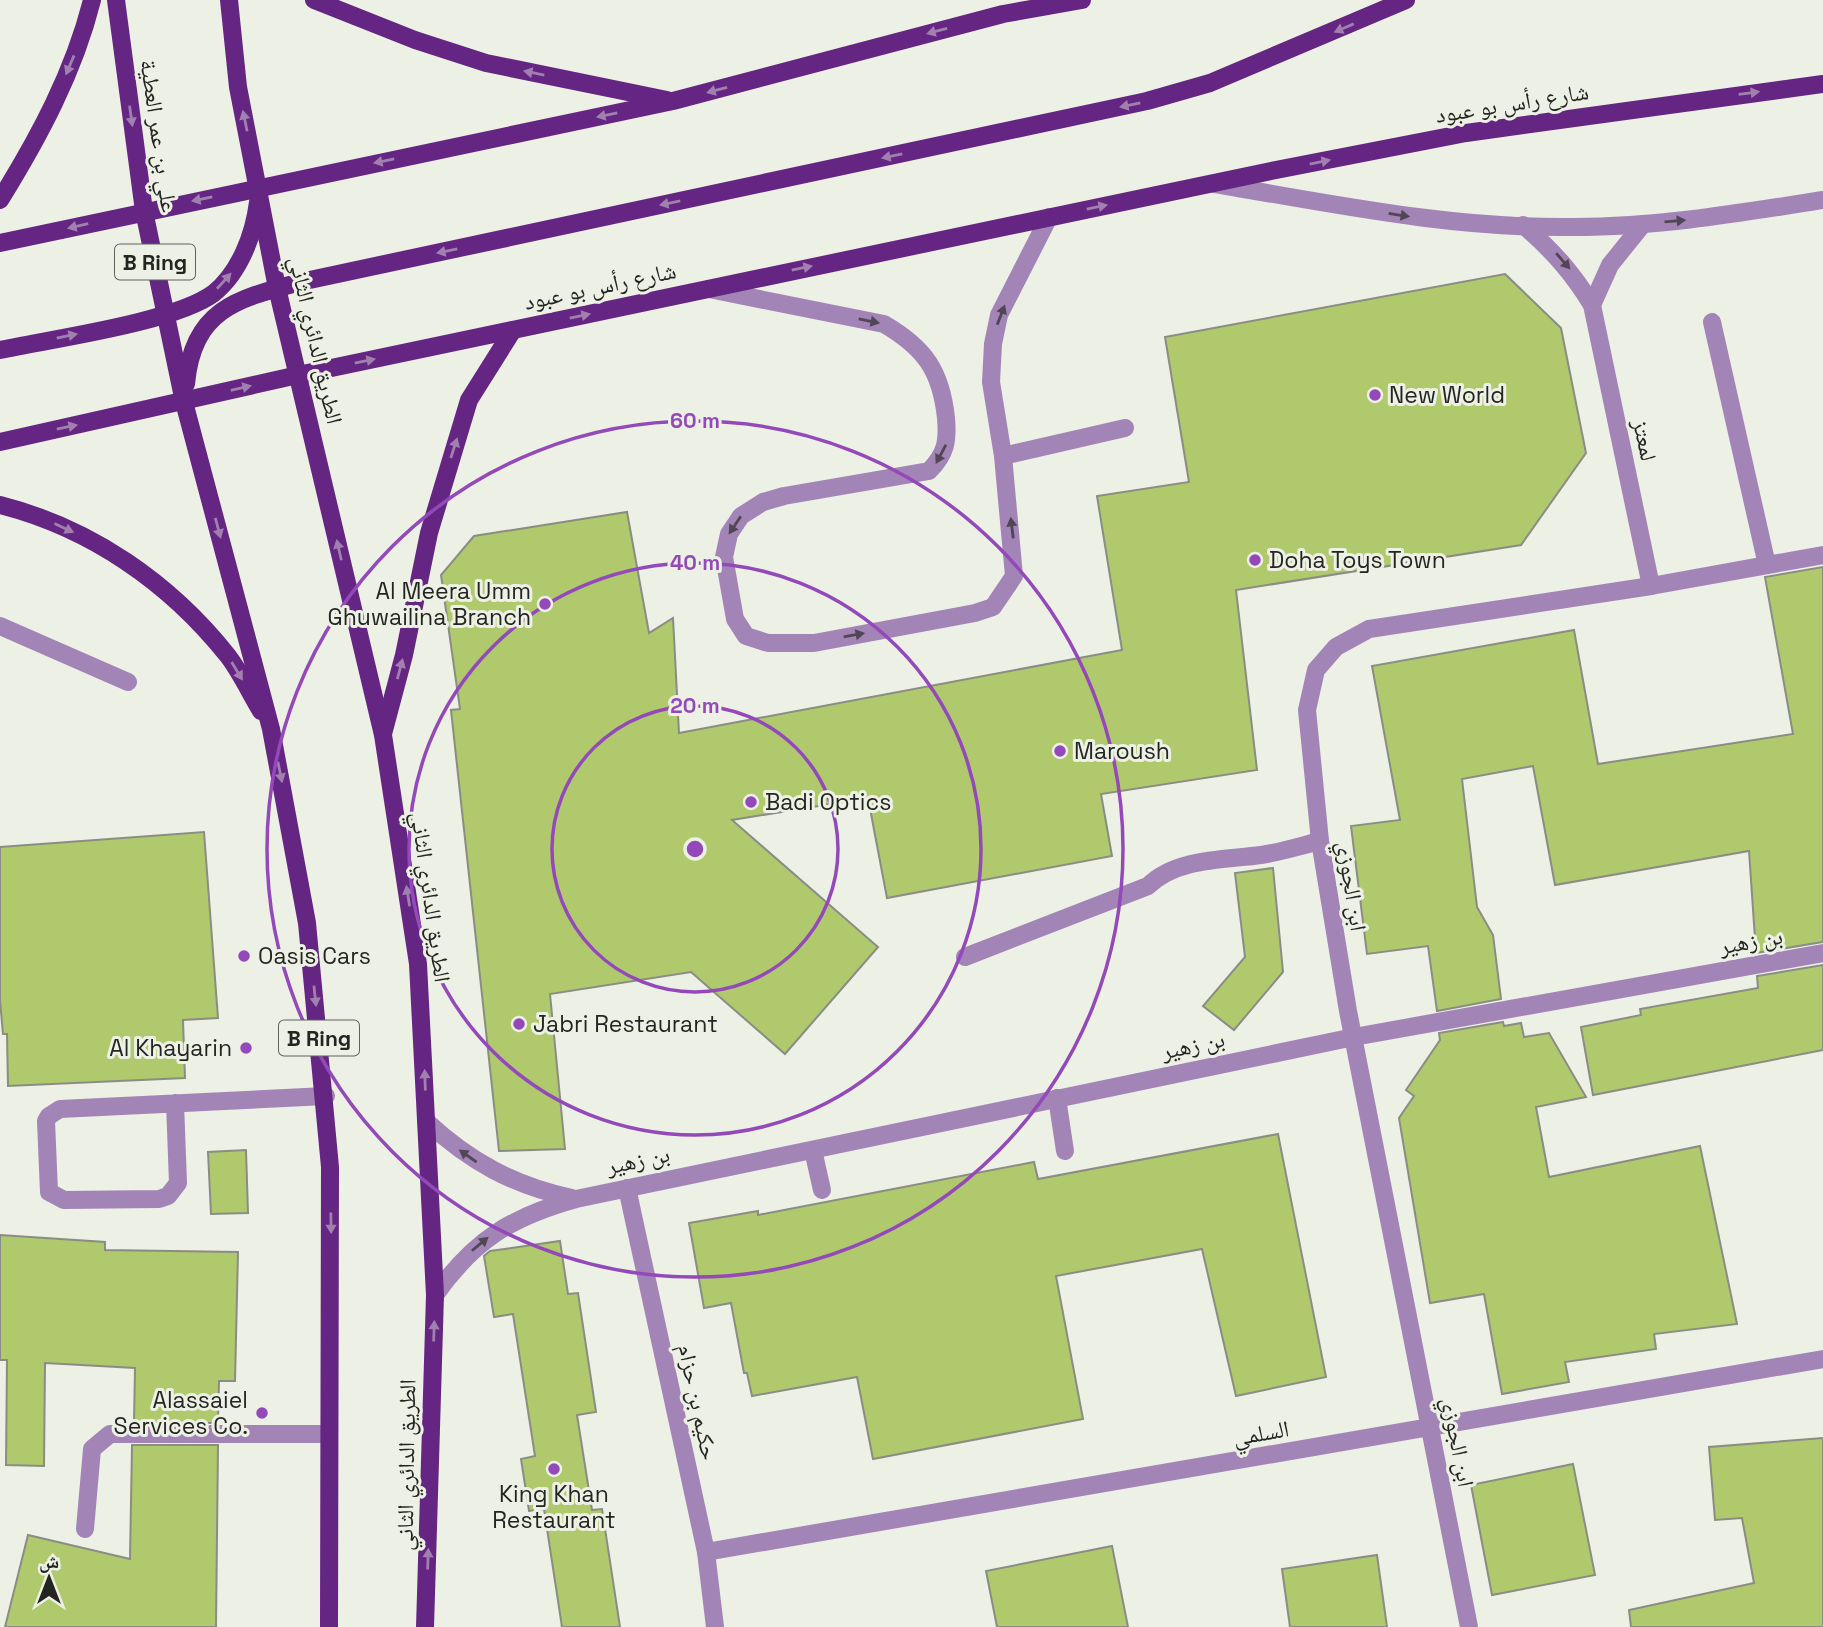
<svg xmlns="http://www.w3.org/2000/svg" width="1823" height="1627" font-family="'Space Grotesk','Noto Naskh Arabic',sans-serif">
	<style>
		.building { fill: #b0c96d; stroke: #8a8d84; stroke-width: 2 }
		.lines { fill: none; stroke-linecap: round; stroke-linejoin: round }
		.lane { stroke: #a384b7; stroke-width: 18 }
		.street { stroke: #a384b7; stroke-width: 18 }
		.primary { stroke: #642583; stroke-width: 18 }
		.oneway { fill: #a180af }
		.oneway2 { fill: #504656 }
		.ring { fill: none; stroke: #9449bb; stroke-width: 3.5 }
		.poi-dot { fill: #9449bb; stroke: #ecf0e5; stroke-width: 2.5 }
		.labels { text-anchor: middle; dominant-baseline: central; stroke-width: 6; stroke-linejoin: round; paint-order: stroke }
		.shield { fill: #ecf0e5; stroke: #60625c; stroke-width: 2 }
		.shield-label { font-size: 21px; font-weight: bold; fill: #242521 }
		.street-label { font-size: 23px; fill: #242521; stroke: #ecf0e5 }
		.poi-label { font-size: 23px; fill: #242521; stroke: #ecf0e5; text-anchor: start }
		.centre { fill: #9449bb; stroke: #ecf0e5; stroke-width: 3.5 }
		.ring-label { font-size: 21px; text-anchor: middle; font-weight: bold; fill: #9449bb; stroke: #ecf0e5; stroke-width: 6; stroke-linejoin: round; paint-order: stroke }
	</style>
	<rect width="100%" height="100%" fill="#ecf0e5"/>
	<!-- building -->
	<g class="building">
		<path d="M1505 274 1561 328 1586 453 1521 545 1236 590 1257 770 1101 794 1112 856 887 898 868 798 732 820 878 947 785 1054 691 972 550 994 565 1149 499 1151 451 710 460 709 441 575 474 536 627 512 649 633 673 618 679 733 1122 650 1097 496 1189 482 1165 337Z"/>
		<path d="M1823 567V942L1756 953 1749 851 1555 885 1533 766 1462 779 1477 907 1493 935 1501 999 1437 1011 1428 946 1367 954 1351 826 1400 820 1372 666 1574 630 1598 764 1793 734 1765 577Z"/>
		<path d="M204 832 218 1018 183 1020 185 1078 8 1086 7 1034H3L0 1001V847Z"/>
		<path d="M1273 868 1283 972 1234 1030 1203 1006 1245 957 1235 873Z"/>
		<path d="M1823 965V1050L1593 1095 1581 1027 1641 1015 1640 1009 1758 988 1757 976Z"/>
		<path d="M1503 1022 1504 1026 1521 1023 1524 1037 1549 1033 1586 1097 1536 1107 1549 1177 1700 1146 1737 1324 1654 1334 1656 1349 1565 1362 1569 1382 1502 1394 1484 1294 1430 1303 1399 1118 1414 1096 1406 1090 1440 1040 1439 1033Z"/>
		<path d="M1278 1134 1326 1377 1236 1396 1202 1249 1056 1276 1083 1419 873 1459 857 1377 752 1396 747 1373H744L731 1303 704 1308 689 1223 758 1211V1215L1034 1162 1038 1179Z"/>
		<path d="M246 1150 248 1213 211 1214 208 1152Z"/>
		<path d="M0 1235 105 1242V1250L238 1252 235 1381H219L218 1423H134L135 1368 45 1363 44 1466 6 1465 7 1360H0Z"/>
		<path d="M560 1241 568 1294 578 1293 596 1412 577 1415 592 1510 602 1509 620 1627H562L544 1509 529 1511 521 1459 535 1456 513 1314 494 1317 484 1256 490 1251Z"/>
		<path d="M1823 1438V1627H1631L1629 1610 1754 1583 1742 1518 1715 1520 1709 1447Z"/>
		<path d="M132 1445H218L216 1627H5L28 1535 130 1559Z"/>
		<path d="M1573 1464 1595 1575 1492 1595 1471 1485Z"/>
		<path d="M1112 1546 1128 1627H997L986 1571Z"/>
		<path d="M1377 1555 1387 1627H1290L1282 1569Z"/>
	</g>
	<g class="lines">
		<!-- lane -->
		<g class="lane">
			<path d="M709 289 884 324C925 348 941 371 946 418 948 441 946 454 929 471L784 496 763 502 741 516 729 534 724 557 735 619 746 636 768 643H814L975 613 993 607 1014 576 1003 456 991 382 993 344 999 315 1049 217"/>
			<path d="M1712 322 1767 565"/>
			<path d="M1003 456 1125 428"/>
			<path d="M0 626 128 682"/>
			<path d="M965 957 1148 886C1176 858 1224 860 1261 855 1281 852 1300 846 1320 841"/>
			<path d="M1057 1098 1065 1151"/>
			<path d="M175 1103 178 1183 168 1196 159 1199 64 1200 49 1192 46 1121 49 1116 60 1109 326 1096"/>
			<path d="M813 1150 822 1190"/>
			<path d="M85 1529 92 1449 110 1434H328"/>
		</g>
		<!-- street -->
		<g class="street">
			<path d="M1215 184C1334 204 1453 229 1574 227 1658 227 1740 213 1823 200"/>
			<path d="M1523 225C1552 250 1572 272 1592 305L1651 586"/>
			<path d="M1592 305 1610 265 1643 224"/>
			<path d="M426 1121C469 1161 514 1186 572 1198"/>
			<path d="M627 1188 706 1552 715 1627"/>
			<path d="M435 1295C474 1240 511 1217 576 1199L1354 1037 1823 953"/>
			<path d="M706 1552 1823 1359"/>
			<path d="M1469 1627 1348 1011 1320 841 1307 710 1316 670 1336 647 1369 629 1651 586 1823 555"/>
		</g>
		<!-- primary -->
		<g class="primary">
			<path d="M116 0 144 211 184 402 271 729 307 923 330 1167 329 1627"/>
			<path d="M229 0 238 87 277 288 383 735 418 964 435 1295 425 1627"/>
			<path d="M314 0 415 40 486 63 667 100"/>
			<path d="M0 200C39 137 74 72 92 0"/>
			<path d="M0 243 673 101 1003 14 1082 0"/>
			<path d="M0 350C51 339 176 322 214 293 240 272 254 234 258 202"/>
			<path d="M186 384C193 307 240 298 305 281L1147 101 1210 83 1406 0"/>
			<path d="M0 442 298 375 1271 171 1466 133 1823 84"/>
			<path d="M0 505C91 528 170 583 228 656 241 673 250 693 261 711"/>
			<path d="M383 734 404 655 429 533 469 400 513 330"/>
		</g>
	</g>
	<!-- one-way arrows -->
	<defs><path id="oneway-solid" d="M-6-.8H1V-3.2L6.5 0L1 3.2V.8H-6Z" transform="scale(1.75)"/></defs>
	<g class="oneway">
		<use href="#oneway-solid" transform="translate(1344 28) rotate(157)"/>
		<use href="#oneway-solid" transform="translate(937 31) rotate(165)"/>
		<use href="#oneway-solid" transform="translate(70 65) rotate(113)"/>
		<use href="#oneway-solid" transform="translate(534 73) rotate(-169)"/>
		<use href="#oneway-solid" transform="translate(717 90) rotate(165)"/>
		<use href="#oneway-solid" transform="translate(1749 93) rotate(-7)"/>
		<use href="#oneway-solid" transform="translate(1130 105) rotate(168)"/>
		<use href="#oneway-solid" transform="translate(607 115) rotate(168)"/>
		<use href="#oneway-solid" transform="translate(131 116) rotate(82)"/>
		<use href="#oneway-solid" transform="translate(245 121) rotate(-102)"/>
		<use href="#oneway-solid" transform="translate(892 156) rotate(168)"/>
		<use href="#oneway-solid" transform="translate(384 161) rotate(168)"/>
		<use href="#oneway-solid" transform="translate(1320 162) rotate(-11)"/>
		<use href="#oneway-solid" transform="translate(202 199) rotate(169)"/>
		<use href="#oneway-solid" transform="translate(670 203) rotate(168)"/>
		<use href="#oneway-solid" transform="translate(1097 207) rotate(-12)"/>
		<use href="#oneway-solid" transform="translate(78 226) rotate(167)"/>
		<use href="#oneway-solid" transform="translate(447 251) rotate(168)"/>
		<use href="#oneway-solid" transform="translate(802 268) rotate(-12)"/>
		<use href="#oneway-solid" transform="translate(224 281) rotate(-48)"/>
		<use href="#oneway-solid" transform="translate(580 316) rotate(-12)"/>
		<use href="#oneway-solid" transform="translate(67 336) rotate(-12)"/>
		<use href="#oneway-solid" transform="translate(365 361) rotate(-12)"/>
		<use href="#oneway-solid" transform="translate(241 388) rotate(-13)"/>
		<use href="#oneway-solid" transform="translate(67 427) rotate(-12)"/>
		<use href="#oneway-solid" transform="translate(454 448) rotate(-72)"/>
		<use href="#oneway-solid" transform="translate(64 528) rotate(25)"/>
		<use href="#oneway-solid" transform="translate(218 528) rotate(75)"/>
		<use href="#oneway-solid" transform="translate(339 550) rotate(-103)"/>
		<use href="#oneway-solid" transform="translate(400 669) rotate(-75)"/>
		<use href="#oneway-solid" transform="translate(237 671) rotate(59)"/>
		<use href="#oneway-solid" transform="translate(280 772) rotate(78)"/>
		<use href="#oneway-solid" transform="translate(408 896) rotate(-99)"/>
		<use href="#oneway-solid" transform="translate(315 996) rotate(84)"/>
		<use href="#oneway-solid" transform="translate(425 1080) rotate(-92)"/>
		<use href="#oneway-solid" transform="translate(331 1223) rotate(89)"/>
		<use href="#oneway-solid" transform="translate(434 1331) rotate(-88)"/>
		<use href="#oneway-solid" transform="translate(428 1559) rotate(-88)"/>
	</g>
	<g class="oneway2">
		<use href="#oneway-solid" transform="translate(1399 215) rotate(9)"/>
		<use href="#oneway-solid" transform="translate(1675 221) rotate(-5)"/>
		<use href="#oneway-solid" transform="translate(1563 261) rotate(49)"/>
		<use href="#oneway-solid" transform="translate(1001 315) rotate(-69)"/>
		<use href="#oneway-solid" transform="translate(869 321) rotate(11)"/>
		<use href="#oneway-solid" transform="translate(941 454) rotate(118)"/>
		<use href="#oneway-solid" transform="translate(735 525) rotate(124)"/>
		<use href="#oneway-solid" transform="translate(1012 528) rotate(-97)"/>
		<use href="#oneway-solid" transform="translate(854 635) rotate(-10)"/>
		<use href="#oneway-solid" transform="translate(468 1156) rotate(-145)"/>
		<use href="#oneway-solid" transform="translate(480 1244) rotate(-40)"/>
	</g>
	<!-- distance rings -->
	<g class="ring">
		<circle cx="695" cy="849" r="143"/>
		<circle cx="695" cy="849" r="286"/>
		<circle cx="695" cy="849" r="428"/>
	</g>
	<!-- markers -->
	<g class="poi-dot">
		<circle cx="1375" cy="395" r="7"/>
		<circle cx="1255" cy="560" r="7"/>
		<circle cx="545" cy="604" r="7"/>
		<circle cx="1060" cy="751" r="7"/>
		<circle cx="751" cy="802" r="7"/>
		<circle cx="244" cy="956" r="7"/>
		<circle cx="519" cy="1024" r="7"/>
		<circle cx="246" cy="1048" r="7"/>
		<circle cx="262" cy="1413" r="7"/>
		<circle cx="554" cy="1469" r="7"/>
	</g>
	<g class="labels">
		<!-- shield labels -->
		<g class="shield">
			<rect x="115" y="244.5" width="80" height="35" rx="5"/>
			<rect x="279" y="1020.5" width="80" height="35" rx="5"/>
		</g>
		<g class="shield-label">
			<text x="155" y="262">B Ring</text>
			<text x="319" y="1038">B Ring</text>
		</g>
		<!-- street labels -->
		<g class="street-label">
			<text transform="translate(1512 103) rotate(-9)">شارع رأس بو عبود</text>
			<text transform="translate(159 136) rotate(82)">علي بن عمر العطية</text>
			<text transform="translate(600 286) rotate(-12)">شارع رأس بو عبود</text>
			<text transform="translate(316 340) rotate(77)">الطريق الدائري الثاني</text>
			<text transform="translate(1645 440) rotate(78)">لمعتز</text>
			<text transform="translate(1352 886) rotate(81)">ابن الجوزي</text>
			<text transform="translate(431 897) rotate(82)">الطريق الدائري الثاني</text>
			<text transform="translate(1751 941) rotate(-10)">بن زهير</text>
			<text transform="translate(1193 1045) rotate(-12)">بن زهير</text>
			<text transform="translate(638 1160) rotate(-12)">بن زهير</text>
			<text transform="translate(698 1402) rotate(78)">حكيم بن حزام</text>
			<text transform="translate(1261 1433) rotate(-10)">السلمي</text>
			<text transform="translate(1458 1442) rotate(79)">ابن الجوزي</text>
			<text transform="translate(406 1465) rotate(-89)">الطريق الدائري الثاني</text>
		</g>
		<!-- poi labels -->
		<g class="poi-label">
			<text x="1389" y="395">New World</text>
			<text x="1269" y="560">Doha Toys Town</text>
			<text x="531" y="591" text-anchor="end">Al Meera Umm<tspan x="531" dy="26">Ghuwailina Branch</tspan></text>
			<text x="1074" y="751">Maroush</text>
			<text x="765" y="802">Badi Optics</text>
			<text x="258" y="956">Oasis Cars</text>
			<text x="533" y="1024">Jabri Restaurant</text>
			<text x="232" y="1048" text-anchor="end">Al Khayarin</text>
			<text x="248" y="1400" text-anchor="end">Alassaiel<tspan x="248" dy="26">Services Co.</tspan></text>
			<text x="554" y="1494" text-anchor="middle">King Khan<tspan x="554" dy="26">Restaurant</tspan></text>
		</g>
	</g>
	<circle cx="695" cy="849" r="10" class="centre"/>
	<g class="ring-label">
		<text x="695" y="428">60 m</text>
		<text x="695" y="570">40 m</text>
		<text x="695" y="713">20 m</text>
	</g>
	<!-- north arrow -->
	<g transform="translate(49 1578)" stroke="#ecf0e5" stroke-width="5" paint-order="stroke">
	<path d="M0-5L12 26L0 18L-12 26Z" fill="#242521"/>
	<text y="-10" font-size="19" font-weight="bold" text-anchor="middle" fill="#242521">ش</text>
	</g>
</svg>
